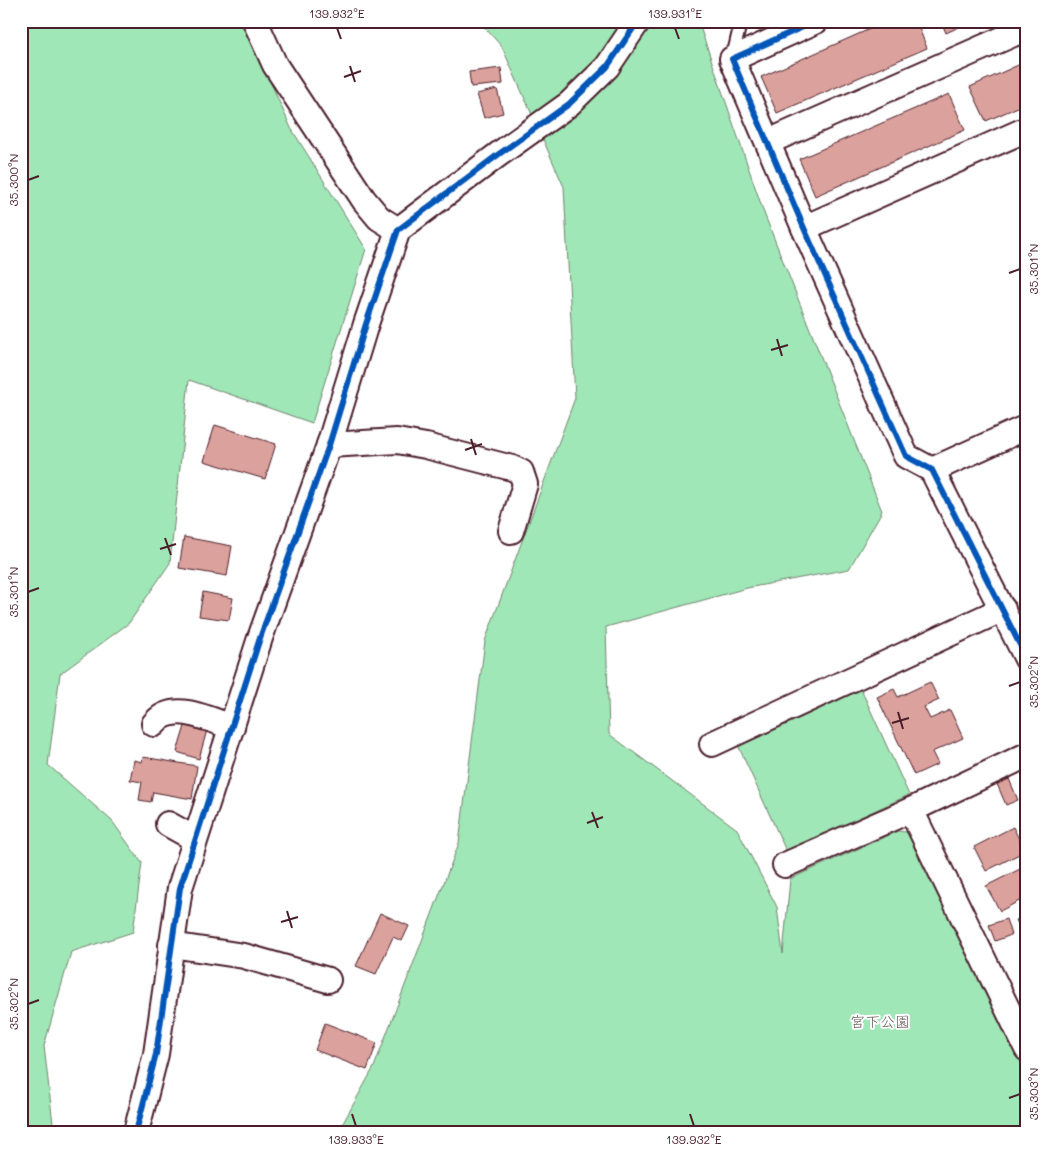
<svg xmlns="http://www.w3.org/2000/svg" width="1048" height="1153" font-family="Mali,'Klee One',sans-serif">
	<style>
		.green { fill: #9fe7b6; stroke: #748370 }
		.building { fill: #dba19c; stroke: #4a1f2b }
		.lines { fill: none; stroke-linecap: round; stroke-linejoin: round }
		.lane-casing { stroke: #4a1f2b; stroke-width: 15 }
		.street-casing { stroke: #4a1f2b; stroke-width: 28 }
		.lane { stroke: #fff; stroke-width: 11 }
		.street { stroke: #fff; stroke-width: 24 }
		.cycleway-casing { stroke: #fff; stroke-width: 9 }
		.cycleway { stroke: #0057b8; stroke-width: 6 }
		.ticks { fill: none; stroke: #4a1f2b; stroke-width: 2 }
		.labels { text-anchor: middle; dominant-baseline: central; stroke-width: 4; stroke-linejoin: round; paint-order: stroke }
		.park-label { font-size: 15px; fill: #645b55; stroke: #fff }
		.neatline { fill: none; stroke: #4a1f2b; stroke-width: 2 }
		.ticks-label { font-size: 12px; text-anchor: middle; fill: #4a1f2b }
	</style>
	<rect width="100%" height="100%" fill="#fff"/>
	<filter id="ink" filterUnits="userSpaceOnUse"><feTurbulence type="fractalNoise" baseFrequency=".02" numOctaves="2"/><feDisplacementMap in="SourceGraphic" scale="10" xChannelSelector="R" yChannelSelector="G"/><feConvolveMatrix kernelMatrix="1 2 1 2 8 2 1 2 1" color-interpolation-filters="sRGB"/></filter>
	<g filter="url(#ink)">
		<!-- green -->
		<g class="green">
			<path d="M21 21H243L291 128 366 249 312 423 189 380 170 563 129 623 60 674 48 765 112 821 142 863 133 932 71 952 44 1046 54 1132H21Z"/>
			<path d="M479 21H698L764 213 882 511 849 569 747 588 606 627 609 734 737 829 777 907 783 954 790 879 898 831 914 833 1027 1075V1132H338L374 1067 459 843 485 641 575 398 564 187 502 47Z"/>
			<path d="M860 687 909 795 786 851 737 743Z"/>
		</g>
		<!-- building -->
		<g class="building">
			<path d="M888 21H916L927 48 777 113 761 77Z"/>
			<path d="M941 21H972L946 33Z"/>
			<path d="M1027 61V103L986 121 970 87Z"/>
			<path d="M501 68 503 84 471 87 469 72Z"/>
			<path d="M497 89 503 113 484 118 477 94Z"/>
			<path d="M949 94 965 130 815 196 799 159Z"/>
			<path d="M215 425 276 444 265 479 204 461Z"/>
			<path d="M184 537 232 546 227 576 179 568Z"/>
			<path d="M203 592 233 598 229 620 199 616Z"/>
			<path d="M930 682 939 700 924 707 930 719 950 710 963 738 932 752 938 764 914 775 877 697 894 689 898 697Z"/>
			<path d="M186 723 207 730 199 759 177 752Z"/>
			<path d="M143 757 197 766 192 799 153 792 151 802 139 800 142 782 130 780 134 760 142 762Z"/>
			<path d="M1009 779 1018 800 1006 805 997 784Z"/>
			<path d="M1013 827 1025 851 986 871 974 847Z"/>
			<path d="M1026 866 1027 897 1000 911 986 886Z"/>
			<path d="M380 913 409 926 402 941 393 937 376 974 356 966Z"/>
			<path d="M1027 915V943L1016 920Z"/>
			<path d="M1006 919 1011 935 995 941 989 925Z"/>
			<path d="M325 1023 377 1043 367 1070 315 1050Z"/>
		</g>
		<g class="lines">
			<defs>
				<path id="lane" d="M732 59 741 21"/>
				<g id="street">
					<path d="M255 21 275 65 364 200 379 218 398 230"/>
					<path d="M816 21 732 59 804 228 906 456 932 470 1027 659"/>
					<path d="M768 142 1027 28"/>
					<path d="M804 228 1027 129"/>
					<path d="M329 445 397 441 426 446 512 468 521 472 525 484 511 531"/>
					<path d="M932 470 1027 427"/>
					<path d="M154 724C173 700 207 719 232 727"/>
					<path d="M712 744 1003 609"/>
					<path d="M911 810 1027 1049"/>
					<path d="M168 824 195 839"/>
					<path d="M785 865 911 810 1027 755"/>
					<path d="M171 945 244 956 328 980"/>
					<path d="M136 1132 156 1054 180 888 260 638 329 445 366 324 398 230 499 154 569 104 607 67 638 21"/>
				</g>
			</defs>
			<!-- lane casing -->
			<use href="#lane" class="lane-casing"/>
			<!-- street casing -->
			<use href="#street" class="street-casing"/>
			<!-- lane -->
			<use href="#lane" class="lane"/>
			<!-- street -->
			<use href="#street" class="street"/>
			<defs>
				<g id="cycleway">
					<path d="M816 21 732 59 804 228 906 456 932 470 1027 659"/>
					<path d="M136 1132 156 1054 180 888 260 638 329 445 366 324 398 230 499 154 569 104 607 67 638 21"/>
				</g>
			</defs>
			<!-- cycleway casing -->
			<use href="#cycleway" class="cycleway-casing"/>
			<!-- cycleway -->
			<use href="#cycleway" class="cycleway"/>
		</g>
	</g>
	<!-- ticks -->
	<path class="ticks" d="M337 28 341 39M675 28 679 39M350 66 355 82M344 77 361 71M28 180 39 176M1009 273 1020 269M777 339 782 356M771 350 788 345M471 439 476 455M465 450 482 444M165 538 171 555M160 549 176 544M28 592 39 588M1009 686 1020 682M898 712 903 729M892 723 909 718M592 812 598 828M587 823 603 817M287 911 292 928M281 922 298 917M28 1004 39 1000M1009 1098 1020 1094M352 1114 356 1126M690 1114 694 1126"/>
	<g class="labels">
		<!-- park labels -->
		<g class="park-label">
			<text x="880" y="1021">宮下公園</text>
		</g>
	</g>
	<!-- margin -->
	<rect width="1048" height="1153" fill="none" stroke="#fff" stroke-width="55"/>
	<rect x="28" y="28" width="992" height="1098" class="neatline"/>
	<g class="ticks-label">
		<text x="337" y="18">139.932°E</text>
		<text x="675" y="18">139.931°E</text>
		<text transform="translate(14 180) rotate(-90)" y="4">35.300°N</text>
		<text transform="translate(1034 269) rotate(-90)" y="4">35.301°N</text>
		<text transform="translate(14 592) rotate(-90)" y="4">35.301°N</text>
		<text transform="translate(1034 682) rotate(-90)" y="4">35.302°N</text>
		<text transform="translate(14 1004) rotate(-90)" y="4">35.302°N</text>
		<text transform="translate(1034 1094) rotate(-90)" y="4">35.303°N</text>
		<text x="356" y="1144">139.933°E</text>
		<text x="694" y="1144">139.932°E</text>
	</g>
</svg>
